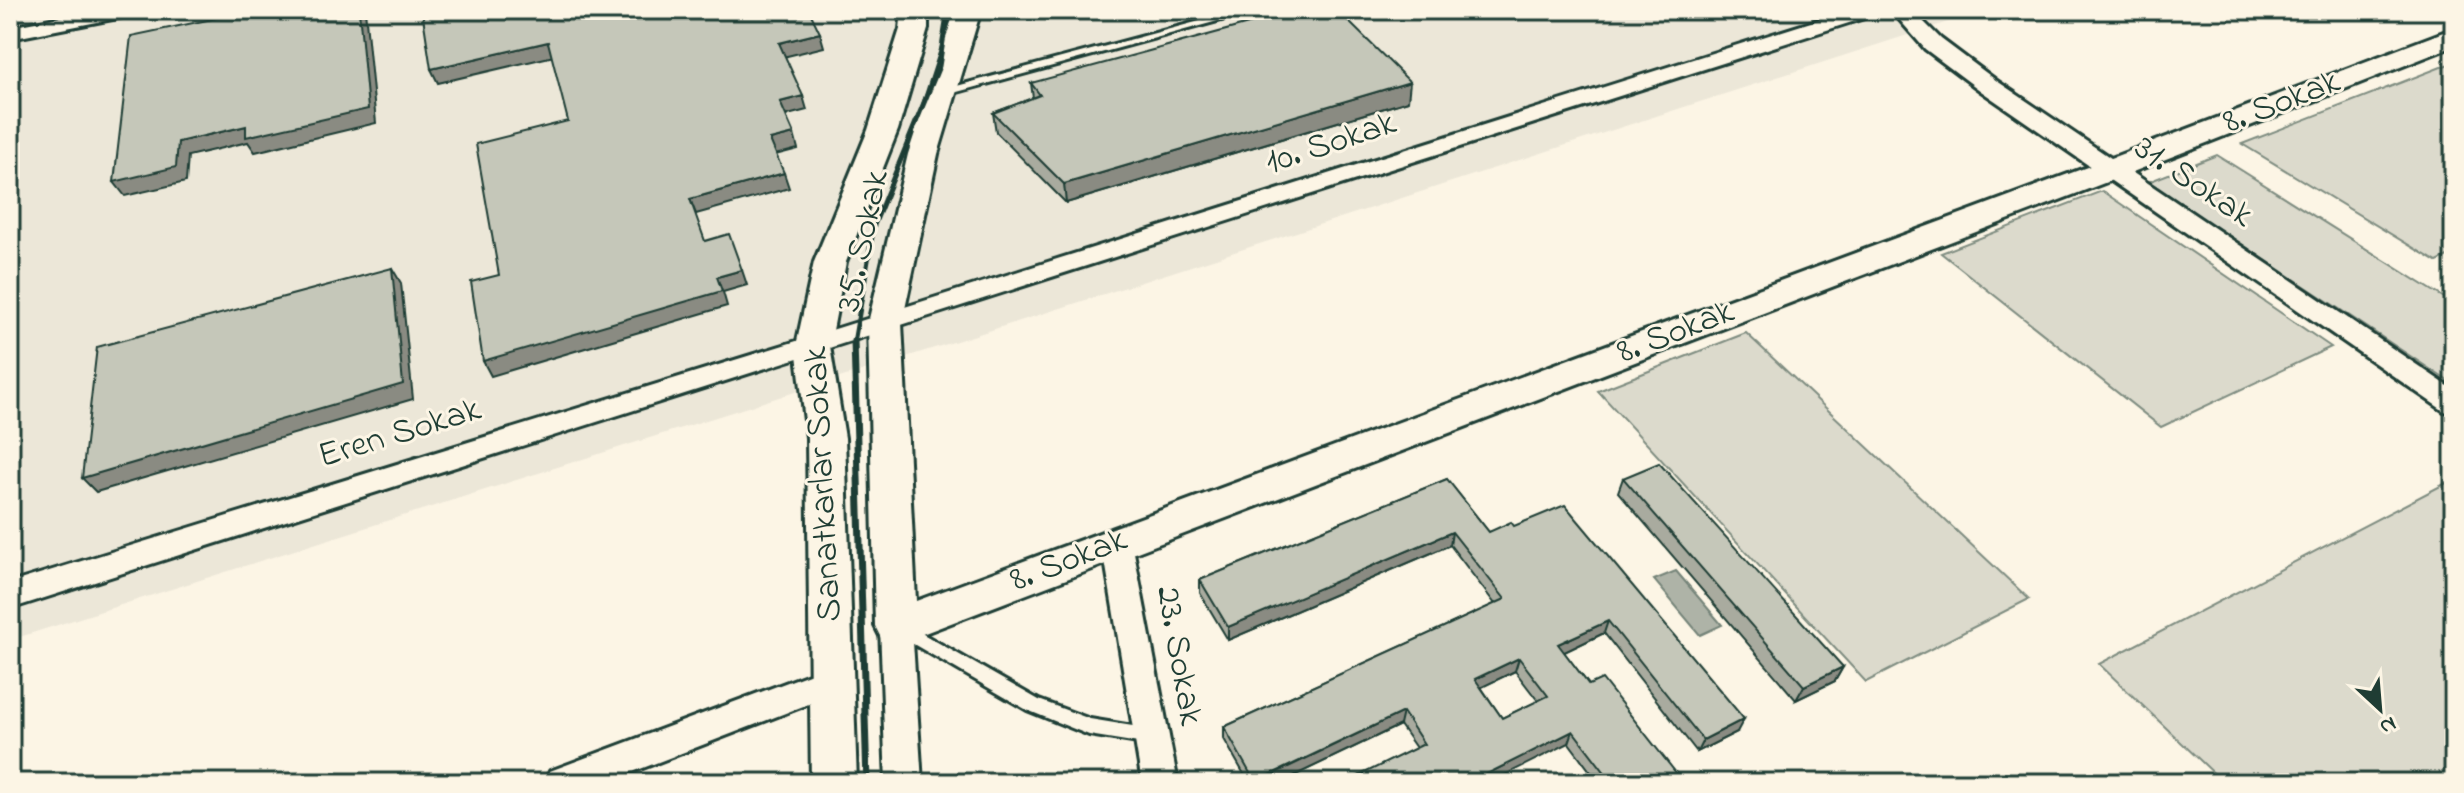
<svg xmlns="http://www.w3.org/2000/svg" width="2464" height="793" font-family="'Indie Flower',sans-serif">
	<style>
		.built { fill: #ece7d8 }
		.green { fill: #dcdacc; stroke: #7e8c80; stroke-width: 2 }
		.water { fill: #aeb3a7; stroke: #758479; stroke-width: 2 }
		.lines { fill: none; stroke-linecap: round; stroke-linejoin: round }
		.service-casing { stroke: #1f3d34; stroke-width: 6 }
		.minor-casing { stroke: #1f3d34; stroke-width: 6 }
		.tertiary-casing { stroke: #1f3d34; stroke-width: 6 }
		.service { fill: #fcf5e5; fill-rule: evenodd }
		.minor { fill: #fcf5e5; fill-rule: evenodd }
		.tertiary { fill: #fcf5e5; fill-rule: evenodd }
		.rail-far1 { stroke: #1f3d34; stroke-width: 5 }
		.rail { stroke: #1f3d34; stroke-width: 7 }
		.wall { fill: #a9ab9f; stroke: #1f3d34; stroke-width: 2; fill-rule: evenodd }
		.shaded-wall { fill: #8a8b82; stroke: #1f3d34; stroke-width: 2 }
		.building { fill: #c5c7b9; stroke: #1f3d34; stroke-width: 2; fill-rule: evenodd }
		.labels { text-anchor: middle; dominant-baseline: central; stroke-width: 6; stroke-linejoin: round; paint-order: stroke }
		.street-label { font-size: 36px; fill: #1f3d34; stroke: #fcf5e5 }
	</style>
	<rect width="100%" height="100%" fill="#fcf5e5"/>
	<filter id="ink" filterUnits="userSpaceOnUse"><feTurbulence type="fractalNoise" baseFrequency=".0125" numOctaves="2"/><feDisplacementMap in="SourceGraphic" scale="16" xChannelSelector="R" yChannelSelector="G"/><feConvolveMatrix kernelMatrix="1 2 1 2 8 2 1 2 1" color-interpolation-filters="sRGB"/></filter>
	<g filter="url(#ink)">
		<!-- built -->
		<path class="built" d="M10 10H1985L1064 307 10 640Z"/>
		<!-- green -->
		<g class="green">
			<path d="M2454 62V254L2437 262 2242 144Z"/>
			<path d="M2217 155 2454 304V385L2148 182Z"/>
			<path d="M2102 191 2331 347 2161 427 1941 253Z"/>
			<path d="M1746 333 2029 599 1866 682 1598 391Z"/>
			<path d="M2454 479V783H2224L2099 664Z"/>
		</g>
		<!-- water -->
		<path class="water" d="M1676 571 1722 625 1700 635 1654 580Z"/>
		<g class="lines">
			<defs>
				<g id="service">
					<path d="M1241 10H1258L946 95H938L936 93 938 91Z"/>
					<path d="M902 622 1039 700 1090 719 1151 729 1157 732 1160 737 1157 742 1151 745 1089 735 1027 710 896 634 894 629 896 624Z"/>
				</g>
				<g id="minor">
					<path d="M10 10H21L17 17 10 19Z"/>
					<path d="M96 10H138L128 16 10 39V27Z"/>
					<path d="M1849 10H1880L1877 14 10 609V583L803 339Z"/>
					<path d="M1891 10H1912L1941 39 1997 81 2454 390V414L2444 411 1981 91 1925 49Z"/>
					<path d="M1117 530 1128 533 1132 542 1178 783H1142L1102 542 1106 533Z"/>
					<path d="M896 612 907 616 912 626 922 783H886L880 626 885 616Z"/>
					<path d="M833 665 845 670 850 680 845 690 604 783H544L550 771Z"/>
				</g>
				<g id="tertiary">
					<path d="M902 10H928V29L898 130 846 262 830 346 845 438 857 783H811L807 438 796 346 814 262 868 130 900 29Z"/>
					<path d="M955 10H981L938 154 902 323 916 601 2098 163 2454 28V46L2120 177 896 644 881 638 875 626 868 323 908 154Z"/>
				</g>
			</defs>
			<!-- service casing -->
			<use href="#service" class="service-casing"/>
			<!-- minor casing -->
			<use href="#minor" class="minor-casing"/>
			<!-- tertiary casing -->
			<use href="#tertiary" class="tertiary-casing"/>
			<!-- service -->
			<use href="#service" class="service"/>
			<!-- minor -->
			<use href="#minor" class="minor"/>
			<!-- tertiary -->
			<use href="#tertiary" class="tertiary"/>
			<!-- rail-far1 -->
			<path class="rail-far1" d="M854 343 874 225 939 66 948 10"/>
			<!-- rail -->
			<path class="rail" d="M854 341 867 783"/>
		</g>
		<!-- wall -->
		<g class="wall">
			<path d="M1031 83 1408 101 1066 203 996 132 993 113 1033 98Z"/>
			<path d="M1623 478 1843 667 1835 681 1796 700 1618 492Z"/>
			<path d="M1447 479 1489 532 1514 526 1737 732 1697 752 1604 633 1564 652 1589 685 1684 783H1599L1569 743 1416 748 1400 725 1279 783H1249L1224 739V727L1495 604 1450 545 1228 640 1200 593V580ZM1515 671 1538 701 1502 718 1481 687Z"/>
		</g>
		<!-- shaded-wall -->
		<g class="shaded-wall">
			<path d="M359 10H365L376 123 255 152 248 142 188 156 186 182 125 196 114 182 178 142 246 126Z"/>
			<path d="M820 33 824 47 783 57 779 43Z"/>
			<path d="M548 42 554 56 438 83 431 69Z"/>
			<path d="M1410 82 1408 101 1066 203 1064 184Z"/>
			<path d="M803 96 807 110 784 116 780 102Z"/>
			<path d="M794 134 798 149 775 155 770 140Z"/>
			<path d="M784 173 789 188 696 214 690 199Z"/>
			<path d="M392 268 401 283 413 399 96 492 82 478Z"/>
			<path d="M742 270 747 285 723 292 727 306 491 376 483 361 717 277Z"/>
			<path d="M1452 532 1450 545 1228 640V627Z"/>
			<path d="M1608 621 1604 633 1554 657 1558 644Z"/>
			<path d="M1519 658 1515 671 1472 692 1475 679Z"/>
			<path d="M1843 667 1835 681 1796 700 1804 686Z"/>
			<path d="M1403 712 1400 725 1279 783H1255Z"/>
			<path d="M1744 719 1737 732 1697 752 1703 740Z"/>
			<path d="M1573 731 1569 743 1489 783H1469Z"/>
		</g>
		<!-- building -->
		<g class="building">
			<path d="M255 10H359L368 109 246 137V126L178 142 176 167 114 182 131 36Z"/>
			<path d="M422 10H809L820 33 779 43 803 96 780 102 794 134 770 140 784 173 690 199 705 241 729 234 742 270 717 277 722 291 483 361 471 282 499 275 476 144 568 121 548 42 431 69Z"/>
			<path d="M1300 10H1337L1410 82 1064 184 993 113 1040 95 1031 83Z"/>
			<path d="M392 268 403 384 82 478 97 347Z"/>
			<path d="M1659 463 1843 667 1804 686 1623 478Z"/>
			<path d="M1447 479 1489 532 1511 522 1514 526 1565 505 1744 719 1703 740 1608 621 1558 644 1589 685 1602 679 1684 783H1613L1573 731 1469 783H1344L1424 744 1403 712 1255 782 1224 727 1505 599 1452 532 1228 627 1200 580ZM1519 658 1548 696 1502 718 1475 679Z"/>
		</g>
	</g>
	<g class="labels">
		<!-- street labels -->
		<g class="street-label">
			<text transform="translate(2282 103) rotate(-21)">8. Sokak</text>
			<text transform="translate(1331 144) rotate(-18)">10. Sokak</text>
			<text transform="translate(2193 183) rotate(34)">31. Sokak</text>
			<text transform="translate(864 241) rotate(-78)">35. Sokak</text>
			<text transform="translate(1676 333) rotate(-21)">8. Sokak</text>
			<text transform="translate(400 434) rotate(-17)">Eren Sokak</text>
			<text transform="translate(824 484) rotate(-93)">Sanatkarlar Sokak</text>
			<text transform="translate(1069 561) rotate(-21)">8. Sokak</text>
			<text transform="translate(1178 656) rotate(80)">23. Sokak</text>
		</g>
	</g>
	<!-- margin -->
	<rect width="2464" height="793" fill="none" stroke="#fcf5e5" stroke-width="40"/>
	<rect x="20" y="20" width="2424" height="753" fill="none" stroke="#1f3d34" stroke-width="3" filter="url(#ink)"/>
	<!-- north arrow -->
	<g transform="translate(2380 709) rotate(154)" stroke="#fcf5e5" stroke-width="6" paint-order="stroke">
	<path d="M0-6L14 30L0 20L-14 30Z" fill="#1f3d34"/>
	<text y="-12" font-size="22" font-weight="bold" text-anchor="middle" fill="#1f3d34">N</text>
	</g>
</svg>
